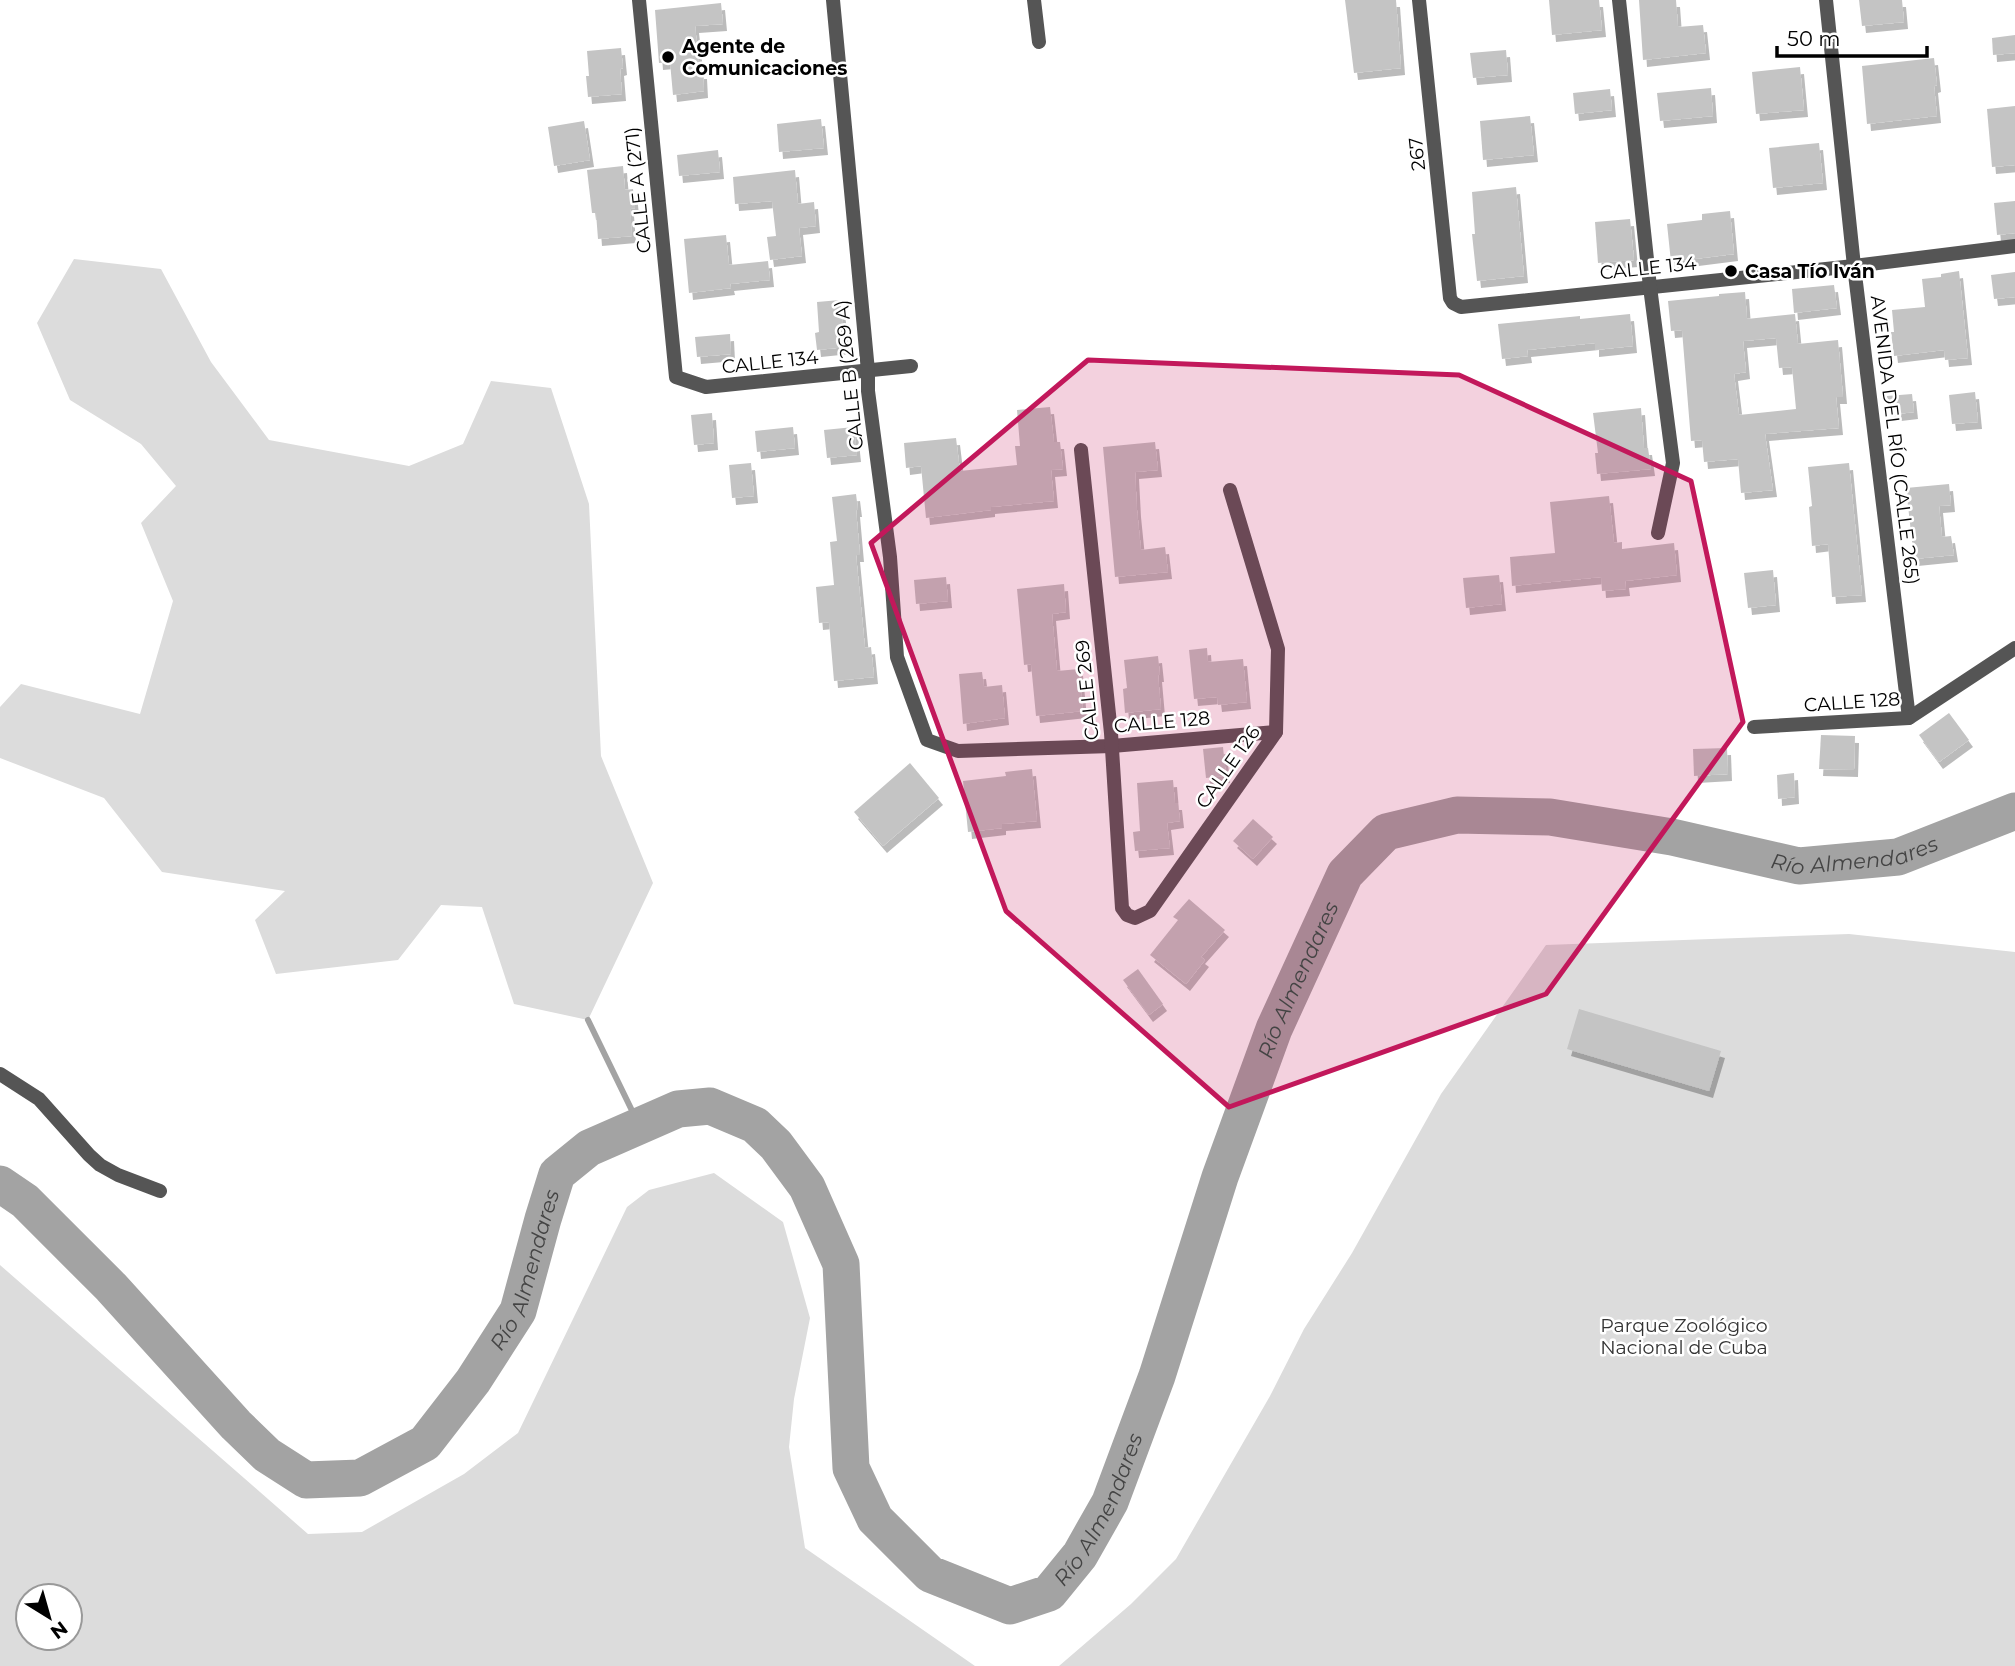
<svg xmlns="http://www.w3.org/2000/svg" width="2015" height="1666" font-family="Montserrat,sans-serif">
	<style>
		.green { fill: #dcdcdc; fill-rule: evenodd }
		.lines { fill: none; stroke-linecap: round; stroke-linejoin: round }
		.stream { stroke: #a3a3a3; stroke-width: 6 }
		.river { stroke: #a3a3a3; stroke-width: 37 }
		.building { fill: #c4c4c4; fill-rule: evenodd; filter: url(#shadow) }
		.street { stroke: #555; stroke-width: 14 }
		.marked { fill: #c2185b; fill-opacity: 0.2; stroke: #c2185b; stroke-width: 5; stroke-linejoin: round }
		.poi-dot { fill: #000; stroke: #fff; stroke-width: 2.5 }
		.labels { text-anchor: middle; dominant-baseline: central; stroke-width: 5; stroke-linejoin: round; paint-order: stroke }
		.poi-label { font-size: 19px; font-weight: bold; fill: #000; stroke: #fff; text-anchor: start }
		.street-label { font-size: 19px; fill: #000; stroke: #fff }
		.park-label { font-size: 19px; fill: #333; stroke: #fff }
		.water-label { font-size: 21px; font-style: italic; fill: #444; stroke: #fff }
	</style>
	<defs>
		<filter id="shadow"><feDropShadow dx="4" dy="7" stdDeviation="0" flood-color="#0004"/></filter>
	</defs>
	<rect width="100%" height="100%" fill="#fff"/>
	<!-- green -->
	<g class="green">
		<path d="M74 259 161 269 211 362 269 440 409 466 463 444 491 381 551 388 589 504 601 756 653 883 588 1020 514 1004 482 907 441 905 398 960 276 974 255 920 285 891 162 872 104 798 0 758V707L21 684 140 714 173 601 141 523 176 486 141 444 70 400 37 323Z"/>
		<path d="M1849 934 2015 952V1666H1059L1131 1604 1176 1559 1270 1396 1304 1329 1352 1253 1441 1094 1546 945Z"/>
		<path d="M714 1173 783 1222 810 1318 794 1399 789 1447 805 1548 975 1666H0V1265L308 1534 362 1532 464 1474 518 1433 627 1207 649 1190ZM28 1596H70V1638H28Z"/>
	</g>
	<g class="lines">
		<!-- stream -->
		<path class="stream" d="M588 1020 639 1125"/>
		<!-- river -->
		<path class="river" id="s1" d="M0 1184 25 1201 111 1287 236 1425 267 1455 306 1480 360 1478 425 1443 473 1381 518 1311 543 1219 557 1174 589 1148 678 1109 710 1106 755 1125 776 1145 807 1187 841 1264 851 1468 875 1519 930 1574 1010 1606 1049 1593 1080 1555 1110 1502 1157 1376 1220 1177 1274 1029 1345 874 1386 832 1457 815 1550 817 1672 837 1799 866 1898 857 2015 811"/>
	</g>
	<!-- building -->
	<g class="building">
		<path d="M1345 0H1396L1401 68 1354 73Z"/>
		<path d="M1549 0H1599L1602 30 1552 35Z"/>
		<path d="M1639 0H1676L1678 27 1703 25 1706 53 1643 60Z"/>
		<path d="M1859 0H1902L1904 22 1862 26Z"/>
		<path d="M721 3 723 24 695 26 700 72H703L704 91 673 95 670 62 659 63 655 10Z"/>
		<path d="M2015 35V53L1993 55 1992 38Z"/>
		<path d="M621 48 623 68 620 69 622 94 588 97 586 76H589L587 51Z"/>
		<path d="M1506 50 1508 75 1473 78 1470 53Z"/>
		<path d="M1934 58 1937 85 1934 86 1937 116 1867 124 1862 66Z"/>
		<path d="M1800 67 1804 110 1756 114 1752 72Z"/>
		<path d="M1711 88 1713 116 1660 121 1657 93Z"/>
		<path d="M1610 89 1612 110 1575 114 1573 93Z"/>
		<path d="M2015 106V165L1992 167 1987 109Z"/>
		<path d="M1530 116 1534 155 1483 160 1480 121Z"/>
		<path d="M821 119 824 148 779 152 777 124Z"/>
		<path d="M584 121 590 160 554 166 548 127Z"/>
		<path d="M1819 143 1823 183 1773 188 1769 148Z"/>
		<path d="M718 150 720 172 679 176 677 155Z"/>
		<path d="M623 166 625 190 633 189 635 208 630 209 632 236 598 239 596 213H592L587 170Z"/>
		<path d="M795 170 798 204 814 202 816 226 799 228 802 256 770 260 767 237 776 236 772 201 735 204 733 177Z"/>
		<path d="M1516 187 1524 276 1477 281 1472 234H1475L1472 192Z"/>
		<path d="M2015 201V233L1997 235 1994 203Z"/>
		<path d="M1730 211 1734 254 1671 262 1667 224 1702 220V214Z"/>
		<path d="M1630 219 1634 260 1598 263 1595 222Z"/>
		<path d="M726 235 729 265 768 261 770 280 730 284 731 288 689 293 684 239Z"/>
		<path d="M1959 271 1968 358 1945 360 1944 350 1894 356 1891 332H1894L1892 310 1925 307 1922 279 1941 277V274Z"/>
		<path d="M2015 272V297L1994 299 1991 275Z"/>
		<path d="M1834 285 1837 308 1794 313 1792 289Z"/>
		<path d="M1745 292 1747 319 1795 314 1798 344 1838 340 1843 397H1836L1839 428 1765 434 1773 490 1741 493 1738 459 1704 462 1702 440 1691 441 1682 330 1671 331 1668 301 1719 296V294ZM1776 338 1779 368 1792 367 1796 409 1739 415 1734 374 1746 372 1743 341Z"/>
		<path d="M840 300 846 347 817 350 815 333 819 332 817 302Z"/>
		<path d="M1630 314 1633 346 1595 350V343L1527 350 1528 356 1502 359 1498 324 1580 316V319Z"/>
		<path d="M730 334 731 354 697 357 695 337Z"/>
		<path d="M1975 392 1978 422 1952 424 1949 395Z"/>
		<path d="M1912 394 1914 412 1889 415 1887 396Z"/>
		<path d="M1050 407 1054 442H1060L1063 469 1051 470 1054 501 991 507V510L926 518 921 466 906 468 904 443 956 438 960 471 1017 465 1015 446H1020L1017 410Z"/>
		<path d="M1641 408 1644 448H1648L1651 469 1597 474 1595 453H1598L1593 413Z"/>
		<path d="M712 413 714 443 694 445 691 415Z"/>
		<path d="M793 427 795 448 757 452 755 431Z"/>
		<path d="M854 427 857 455 827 458 824 430Z"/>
		<path d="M1155 442 1158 470 1135 472 1137 510 1141 550 1165 547 1168 572 1115 577 1103 447Z"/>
		<path d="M751 463 754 496 732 498 729 465Z"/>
		<path d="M1849 463 1862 595 1832 597 1828 544 1812 546 1809 507 1812 506 1808 467Z"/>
		<path d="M1949 484 1951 505 1939 506 1942 537 1951 536 1954 555 1914 559 1906 488Z"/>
		<path d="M856 494 858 510H856L860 555H856L865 648 871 647 874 677 834 681 829 622 819 623 816 587 834 585 830 542 837 541 832 497Z"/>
		<path d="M1609 496 1614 543 1622 542V549L1674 543 1677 575 1625 581 1626 589 1602 591 1601 577 1512 586 1510 557 1555 553 1550 502Z"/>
		<path d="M1773 570 1776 605 1748 608 1744 573Z"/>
		<path d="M1499 575 1502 604 1466 608 1463 578Z"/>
		<path d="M946 577 948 601 916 604 914 580Z"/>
		<path d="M1064 584 1066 612 1052 614 1057 671 1079 669 1083 711 1036 716 1031 664 1024 665 1017 589Z"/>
		<path d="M1207 648 1208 662 1243 659 1247 702 1218 705 1217 697 1194 699 1189 650Z"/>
		<path d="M1158 656 1160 675H1158L1161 709 1125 713 1123 689 1127 688 1124 660Z"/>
		<path d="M982 672 984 687 1002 685 1005 718 963 724 959 674Z"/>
		<path d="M1949 713 1969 740 1939 762 1919 735Z"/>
		<path d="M1821 735 1855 736 1854 770 1819 769Z"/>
		<path d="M1223 747 1226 776 1206 778 1203 749Z"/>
		<path d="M1727 748 1728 774 1694 776 1693 749Z"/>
		<path d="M910 763 939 798 883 846 854 812Z"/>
		<path d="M1032 769 1037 821 1002 824V828L968 832 963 781 1006 776 1005 772Z"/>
		<path d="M1794 773 1795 797 1778 799 1777 775Z"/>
		<path d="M1173 780 1175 803H1178L1180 821 1167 823 1170 848 1135 851 1133 832 1140 831 1137 783Z"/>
		<path d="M1253 819 1273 837 1253 859 1233 841Z"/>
		<path d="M1189 899 1225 930 1201 957 1205 960 1186 984 1150 955 1178 920 1173 917Z"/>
		<path d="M1138 969 1163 1004 1149 1015 1123 980Z"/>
		<path d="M1579 1009 1721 1051 1709 1091 1567 1049Z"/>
	</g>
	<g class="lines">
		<!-- street -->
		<g class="street">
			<path d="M639 0 676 377 706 387 911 366"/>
			<path d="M833 0 868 371V391L890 557 897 657 927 740 958 751 1112 746 1276 732"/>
			<path d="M1034 0 1039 42"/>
			<path d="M1419 0 1450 298 1453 303 1461 307 1854 266 2015 246"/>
			<path d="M1619 0 1650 287 1673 463 1658 533"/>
			<path d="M1826 0 1854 266 1909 718"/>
			<path d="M1081 450 1111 733 1122 908 1127 915 1135 918 1150 911 1276 732 1278 649 1230 490"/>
			<path d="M1754 727 1909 718 2015 648"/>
			<path d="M0 1074 39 1099 89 1155 100 1165 118 1175 160 1191"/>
		</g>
	</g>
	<!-- marked area -->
	<path class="marked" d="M1088 360 1459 375 1691 481 1743 722 1546 994 1229 1107 1006 911 871 543Z"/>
	<!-- markers -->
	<g class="poi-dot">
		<circle cx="668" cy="57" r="7"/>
		<circle cx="1731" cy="271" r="7"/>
	</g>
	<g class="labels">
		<!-- poi labels -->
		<g class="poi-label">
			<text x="682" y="46">Agente de<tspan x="682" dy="22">Comunicaciones</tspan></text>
			<text x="1745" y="271">Casa Tío Iván</text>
		</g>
		<!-- street labels -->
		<g class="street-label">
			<text transform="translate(1417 154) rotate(-96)">267</text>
			<text transform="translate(638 190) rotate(-96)">CALLE A (271)</text>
			<text transform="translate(1648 268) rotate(-6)">CALLE 134</text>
			<text transform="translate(770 362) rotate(-6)">CALLE 134</text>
			<text transform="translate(849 375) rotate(-96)">CALLE B (269 A)</text>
			<text transform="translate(1895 440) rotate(83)">AVENIDA DEL RÍO (CALLE 265)</text>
			<text transform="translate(1087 690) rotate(-96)">CALLE 269</text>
			<text transform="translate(1852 702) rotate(-4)">CALLE 128</text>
			<text transform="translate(1162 722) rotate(-5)">CALLE 128</text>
			<text transform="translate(1228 767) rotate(-55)">CALLE 126</text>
		</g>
		<!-- park labels -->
		<g class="park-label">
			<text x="1684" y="1325">Parque Zoológico<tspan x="1684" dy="22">Nacional de Cuba</tspan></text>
		</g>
		<!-- water labels -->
		<g class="water-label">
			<text stroke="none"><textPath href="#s1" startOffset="3026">Río Almendares</textPath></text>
			<text stroke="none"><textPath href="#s1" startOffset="2375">Río Almendares</textPath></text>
			<text stroke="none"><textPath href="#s1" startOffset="758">Río Almendares</textPath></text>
			<text stroke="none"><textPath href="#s1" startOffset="1808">Río Almendares</textPath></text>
		</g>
	</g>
	<!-- north arrow -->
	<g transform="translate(49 1617) rotate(143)"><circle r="33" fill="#ffffff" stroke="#999999" stroke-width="2"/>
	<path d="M0-5L12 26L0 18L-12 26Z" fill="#000000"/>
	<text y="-10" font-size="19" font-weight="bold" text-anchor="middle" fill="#000000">N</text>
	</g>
	<!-- scale -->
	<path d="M1777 46v10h150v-10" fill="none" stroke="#000000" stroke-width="3.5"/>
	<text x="1787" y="46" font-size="21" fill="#000000" stroke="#ffffff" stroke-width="5" paint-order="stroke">50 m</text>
</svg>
